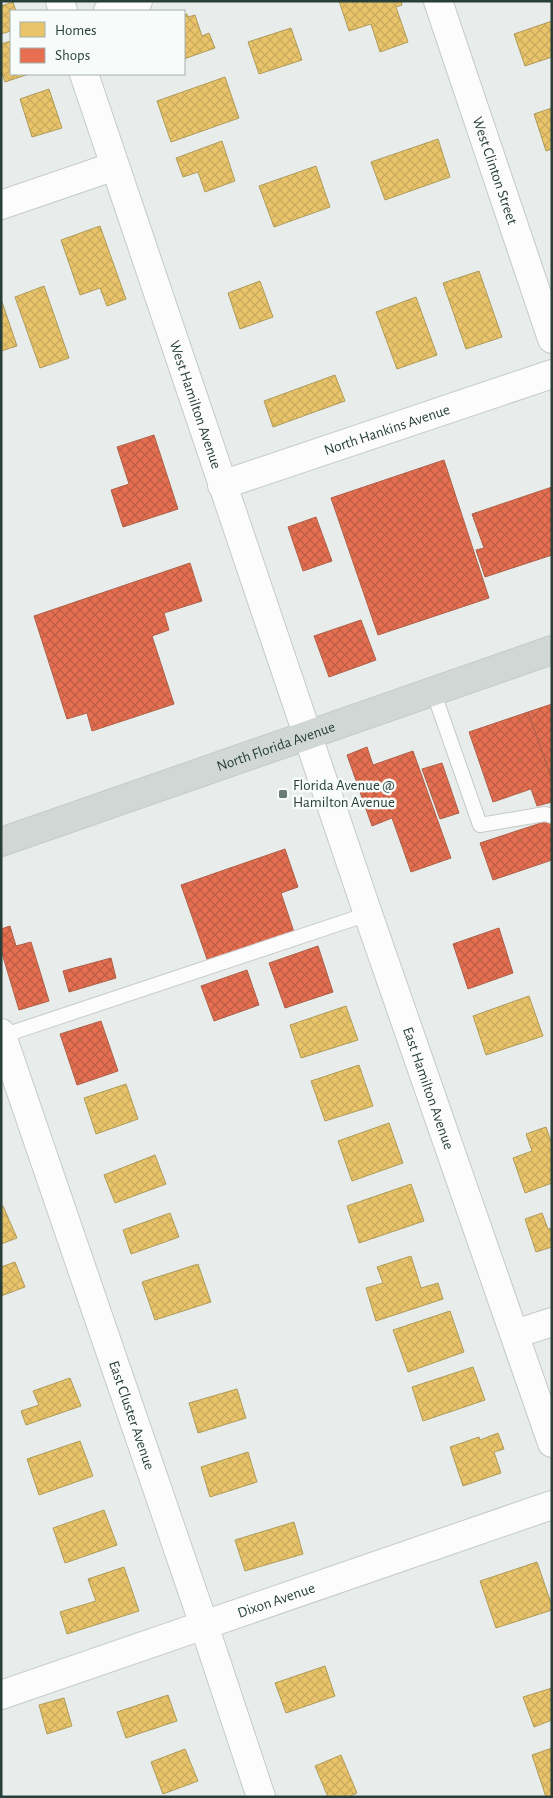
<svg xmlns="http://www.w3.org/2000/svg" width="553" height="1798" font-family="'Alegreya Sans',sans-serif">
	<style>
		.homes { fill: url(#homes-cross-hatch); stroke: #af9c5b }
		.shops { fill: url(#shops-cross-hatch); stroke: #ad614a }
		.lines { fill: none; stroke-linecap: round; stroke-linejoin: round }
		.service-casing { stroke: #c5cac8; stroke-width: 16 }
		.minor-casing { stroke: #c5cac8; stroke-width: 30 }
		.primary-casing { stroke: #c4cbc8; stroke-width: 30 }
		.service { stroke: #fcfcfc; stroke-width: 14 }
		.minor { stroke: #fcfcfc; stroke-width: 28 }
		.primary { stroke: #d0d7d5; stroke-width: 28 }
		.poi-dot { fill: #6b7c77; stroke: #f7fbf9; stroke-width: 2 }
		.labels { text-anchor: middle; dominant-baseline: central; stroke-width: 5; stroke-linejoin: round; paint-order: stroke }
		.street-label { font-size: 15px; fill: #273f38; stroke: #f7fbf9 }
		.poi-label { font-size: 15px; fill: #273f38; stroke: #f7fbf9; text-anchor: start }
	</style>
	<defs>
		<pattern id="homes-cross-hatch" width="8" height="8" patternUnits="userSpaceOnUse" patternTransform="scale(1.25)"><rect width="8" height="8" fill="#e9c46a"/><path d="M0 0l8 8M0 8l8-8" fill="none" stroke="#c8a95d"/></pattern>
		<pattern id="shops-cross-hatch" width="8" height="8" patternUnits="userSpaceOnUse" patternTransform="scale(1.25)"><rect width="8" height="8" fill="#e76f51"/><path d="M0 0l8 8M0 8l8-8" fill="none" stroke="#bb5d44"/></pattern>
	</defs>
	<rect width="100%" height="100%" fill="#e8edeb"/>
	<!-- homes -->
	<g class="homes">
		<path d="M339 1H401L402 5 396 7 408 42 380 52 371 24 349 31Z"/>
		<path d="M13 2 16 11H11V31L1 34V6Z"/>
		<path d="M187 14 188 17 195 15 202 36 209 33 215 48 184 59V15Z"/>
		<path d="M552 21V57L525 66 514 34Z"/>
		<path d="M291 28 302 60 259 74 248 42Z"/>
		<path d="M11 41V74H29L5 82 1 70V44Z"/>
		<path d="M225 77 239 118 171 142 157 101Z"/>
		<path d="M49 89 62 128 32 137 20 99Z"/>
		<path d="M552 108V149L546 151 534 114Z"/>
		<path d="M438 139 450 177 385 200 371 162Z"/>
		<path d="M222 141 235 181 205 192 198 172 183 177 176 158Z"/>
		<path d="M316 166 330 207 274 227 259 186Z"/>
		<path d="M100 226 126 299 107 306 100 288 80 295 61 240Z"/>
		<path d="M479 271 502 337 466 349 443 283Z"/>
		<path d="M260 281 273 317 240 329 228 293Z"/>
		<path d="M44 286 69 358 40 368 15 297Z"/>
		<path d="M416 297 437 355 397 369 376 312Z"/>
		<path d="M1 299 17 346 1 351Z"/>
		<path d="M335 375 345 401 273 427 264 401Z"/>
		<path d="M529 996 543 1036 486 1055 473 1016Z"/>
		<path d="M346 1006 358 1040 301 1058 290 1025Z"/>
		<path d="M359 1065 373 1106 325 1121 311 1081Z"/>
		<path d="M126 1084 138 1119 96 1134 84 1098Z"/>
		<path d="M389 1123 403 1163 352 1181 338 1141Z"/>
		<path d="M546 1127 552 1144V1183L525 1193 513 1158 532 1151 526 1134Z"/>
		<path d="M155 1155 166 1184 115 1203 104 1175Z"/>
		<path d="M411 1184 424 1221 359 1243 347 1206Z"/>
		<path d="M1 1206H3L17 1238 1 1244Z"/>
		<path d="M170 1213 179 1237 131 1254 123 1230Z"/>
		<path d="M542 1213 548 1229 552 1228V1247L536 1252 525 1219Z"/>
		<path d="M411 1256 421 1288 438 1283 443 1299 376 1321 366 1288 383 1283 377 1267Z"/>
		<path d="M15 1262 25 1287 1 1296V1267Z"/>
		<path d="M198 1264 211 1302 155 1320 142 1282Z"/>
		<path d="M450 1311 464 1352 408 1372 393 1330Z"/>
		<path d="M473 1367 485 1400 423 1421 412 1387Z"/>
		<path d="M70 1378 81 1406 26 1425 21 1411 39 1405 33 1391Z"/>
		<path d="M237 1389 246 1418 198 1433 189 1403Z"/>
		<path d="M498 1433 504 1449 494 1452 501 1473 463 1486 450 1447 479 1437 480 1440Z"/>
		<path d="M80 1441 93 1476 39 1495 27 1459Z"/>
		<path d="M248 1452 257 1482 210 1497 201 1467Z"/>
		<path d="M104 1510 117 1545 65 1563 53 1528Z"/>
		<path d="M294 1522 303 1554 245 1571 235 1540Z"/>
		<path d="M537 1562 552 1606V1610L496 1628 480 1581Z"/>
		<path d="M124 1567 139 1611 67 1634 60 1612 96 1601 88 1579Z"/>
		<path d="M325 1666 335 1696 286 1713 275 1683Z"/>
		<path d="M552 1688V1720L534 1727 523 1697Z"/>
		<path d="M168 1695 177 1721 126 1738 117 1712Z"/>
		<path d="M64 1698 72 1726 47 1734 39 1705Z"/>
		<path d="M552 1748V1797H546L532 1755Z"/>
		<path d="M185 1749 198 1781 163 1794 151 1762Z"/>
		<path d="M341 1755 357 1793 348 1797H328L315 1766Z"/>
	</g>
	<!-- shops -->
	<g class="shops">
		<path d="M154 435 178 509 123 527 111 490 129 484 117 447Z"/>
		<path d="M444 460 489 598 378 635 331 498Z"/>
		<path d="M552 487V555L485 577 476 550 484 548 472 514Z"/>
		<path d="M316 517 332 561 303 571 288 527Z"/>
		<path d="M190 563 202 601 164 613 169 630 152 636 174 704 92 731 87 713 67 719 34 616Z"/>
		<path d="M361 620 376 660 329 677 314 636Z"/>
		<path d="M552 704V780L528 712Z"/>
		<path d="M528 712 552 780V802L537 806 531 789 493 802 469 732Z"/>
		<path d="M367 747 373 765 413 751 451 858 411 872 392 818 372 826 347 755Z"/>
		<path d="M442 763 459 813 440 819 422 769Z"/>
		<path d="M550 820 552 824V860L493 880 480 843Z"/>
		<path d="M285 849 298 887 281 893 294 932 208 962 181 885Z"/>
		<path d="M10 926 16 946 31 942 49 1001 19 1010 1 950V929Z"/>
		<path d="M499 928 513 973 468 989 453 944Z"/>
		<path d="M318 946 333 992 285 1008 269 963Z"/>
		<path d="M111 958 116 978 69 992 63 971Z"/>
		<path d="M247 970 259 1005 214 1021 201 986Z"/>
		<path d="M101 1021 118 1071 77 1085 60 1034Z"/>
	</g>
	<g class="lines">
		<defs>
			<g id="service">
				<path d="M433 691 480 825 545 814 552 816"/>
				<path d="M2 1036 368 914"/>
			</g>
			<g id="minor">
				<path d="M60 1 63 11"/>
				<path id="s1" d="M438 1 552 339"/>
				<path d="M108 11 138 1"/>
				<path id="s2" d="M84 74 368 914 552 1443"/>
				<path d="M1 205 115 166"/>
				<path id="s3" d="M222 485 552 374"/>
				<path id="s4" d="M1 1033 204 1625 261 1797"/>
				<path d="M515 1334 552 1322"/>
				<path id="s5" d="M1 1695 552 1505"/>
			</g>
			<g id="primary">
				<path id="s6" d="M1 842 552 650"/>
			</g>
		</defs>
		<!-- service casing -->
		<use href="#service" class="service-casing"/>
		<!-- minor casing -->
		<use href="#minor" class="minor-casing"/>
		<!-- primary casing -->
		<use href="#primary" class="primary-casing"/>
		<!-- service -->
		<use href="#service" class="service"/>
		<!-- minor -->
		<use href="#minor" class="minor"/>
		<!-- primary -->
		<use href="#primary" class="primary"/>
	</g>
	<!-- markers -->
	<rect class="poi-dot" x="278" y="789" width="10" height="10" rx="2.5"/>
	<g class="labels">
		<!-- street labels -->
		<g class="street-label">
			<text stroke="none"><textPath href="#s1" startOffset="179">West Clinton Street</textPath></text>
			<text stroke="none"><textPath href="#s2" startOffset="349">West Hamilton Avenue</textPath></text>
			<text stroke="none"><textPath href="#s3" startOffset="174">North Hankins Avenue</textPath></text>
			<text stroke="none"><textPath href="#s6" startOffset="291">North Florida Avenue</textPath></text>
			<text stroke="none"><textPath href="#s2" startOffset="1071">East Hamilton Avenue</textPath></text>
			<text stroke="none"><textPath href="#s4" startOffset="404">East Cluster Avenue</textPath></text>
			<text stroke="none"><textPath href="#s5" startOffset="291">Dixon Avenue</textPath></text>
		</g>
		<!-- poi labels -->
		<g class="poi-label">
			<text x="293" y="785">Florida Avenue @<tspan x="293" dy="17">Hamilton Avenue</tspan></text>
		</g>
	</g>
	<!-- border -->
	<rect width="553" height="1798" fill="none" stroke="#273f38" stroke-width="5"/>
	<!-- legend -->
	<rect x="10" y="10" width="175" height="65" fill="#f7fbf9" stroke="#a4b0ac"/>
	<rect x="20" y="22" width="25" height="15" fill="#e9c46a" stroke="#a4b0ac"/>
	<text x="55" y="35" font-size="15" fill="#273f38">Homes</text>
	<rect x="20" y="48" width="25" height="15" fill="#e76f51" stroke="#a4b0ac"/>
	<text x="55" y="60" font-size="15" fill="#273f38">Shops</text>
</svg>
